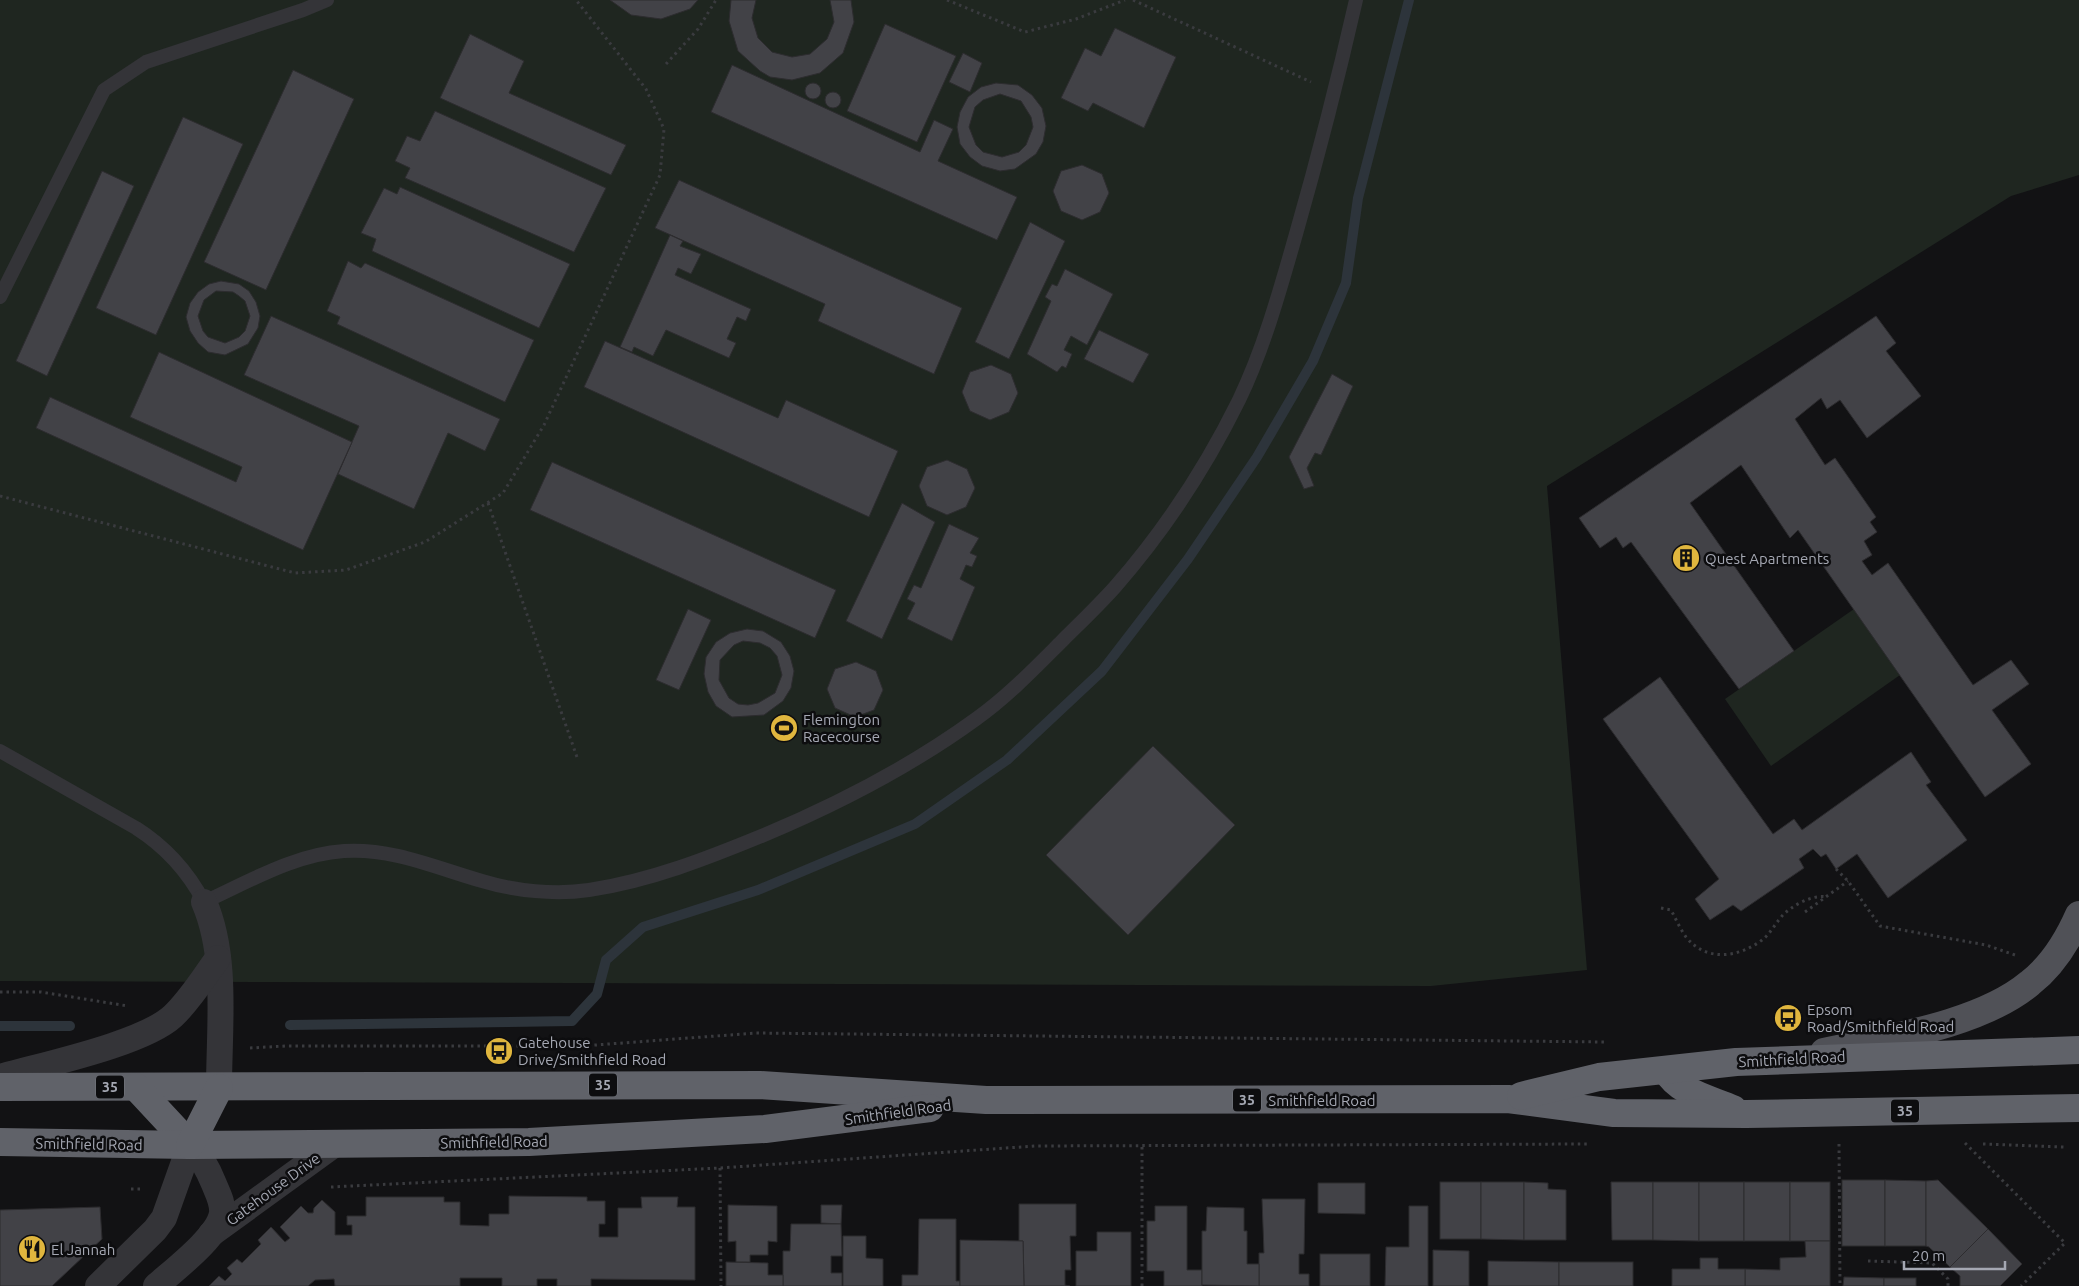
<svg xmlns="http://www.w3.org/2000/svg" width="2079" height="1286" font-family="Ubuntu,sans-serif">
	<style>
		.green { fill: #1f2620 }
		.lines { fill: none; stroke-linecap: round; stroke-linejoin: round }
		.stream { stroke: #2d343b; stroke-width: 10 }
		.building { fill: #424247; stroke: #2d2c2f; fill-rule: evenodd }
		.path { stroke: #3a3b3f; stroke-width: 3; stroke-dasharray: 2.5 4; stroke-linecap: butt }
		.lane { stroke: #343438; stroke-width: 14 }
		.street { stroke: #343438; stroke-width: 26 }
		.primary { stroke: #505157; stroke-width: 28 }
		.highway { stroke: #606269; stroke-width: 28 }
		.labels { text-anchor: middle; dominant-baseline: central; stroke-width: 5; stroke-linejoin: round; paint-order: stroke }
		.shield { fill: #0d0d0f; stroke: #777a82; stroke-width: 1 }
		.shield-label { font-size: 14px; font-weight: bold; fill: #a5a8b3 }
		.poi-label { font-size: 15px; fill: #a5a8b3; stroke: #0d0d0f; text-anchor: start }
		.street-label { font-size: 15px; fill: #a5a8b3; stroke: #0d0d0f }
	</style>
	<rect width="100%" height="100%" fill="#121214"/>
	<!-- green -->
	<g class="green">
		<path d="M0 0H2079V175L2011 196 1547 486 1587 970 1431 986 0 981Z"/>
		<path d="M1854 609 1900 675 1771 766 1725 699Z"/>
	</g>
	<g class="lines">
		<!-- stream -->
		<g class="stream">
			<path d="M290 1025 572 1021 597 994 606 960 643 927 758 890 915 824 1007 760 1102 671 1188 559 1257 457 1313 361 1346 283 1358 198 1409 0"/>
			<path d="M0 1026H70"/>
		</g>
	</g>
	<!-- building -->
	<g class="building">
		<path d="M610 0H698L690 9 661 19 631 15Z"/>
		<path d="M731 0H756L752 18 758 38 772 52 792 57 810 54 827 39 834 22 830 0H851L854 22 843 53 820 73 792 80 770 77 760 71 738 51 729 21Z"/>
		<path d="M885 24 956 56 917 142 847 111Z"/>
		<path d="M1115 28 1176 57 1144 128 1093 103 1088 111 1061 98 1085 48 1101 56Z"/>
		<path d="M470 34 524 61 509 93 626 145 611 175 440 98Z"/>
		<path d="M963 53 982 63 970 92 949 82Z"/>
		<path d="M732 65 920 152 934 120 953 129 938 161 1017 197 997 240 711 112Z"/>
		<path d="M293 70 354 99 266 290 204 262Z"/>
		<circle cx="813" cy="91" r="8"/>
		<path d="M996 83 1018 85 1032 95 1042 108 1046 126 1043 142 1036 154 1015 169 1000 171 982 166 970 157 960 144 957 127 960 112 968 97 981 87ZM1000 94 1021 101 1031 117 1033 127 1026 145 1019 152 1002 157 983 152 976 145 969 127 975 107 983 100Z"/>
		<circle cx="833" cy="100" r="8"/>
		<path d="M435 111 606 188 574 252 405 178 410 168 395 161 407 136 420 141Z"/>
		<path d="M183 117 243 144 156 335 96 308Z"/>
		<path d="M1082 165 1102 174 1109 193 1100 212 1082 220 1061 211 1053 191 1061 171Z"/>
		<path d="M102 171 134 186 47 376 16 361Z"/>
		<path d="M679 180 962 308 934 374 818 321 825 304 655 228Z"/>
		<path d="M400 187 570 264 539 328 372 251 376 239 361 233 384 188 397 194Z"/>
		<path d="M1030 222 1065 241 1009 359 975 342Z"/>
		<path d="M670 235 683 241 680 246 701 254 691 274 678 268 675 275 751 309 746 321 737 317 727 339 736 343 729 358 666 330 653 356 634 347 632 352 620 347Z"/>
		<path d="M348 261 361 268 365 263 534 340 505 402 337 324 340 317 327 311Z"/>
		<path d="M1065 269 1113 294 1087 345 1071 336 1064 350 1072 354 1066 368 1062 366 1057 372 1027 354 1051 301 1045 297 1052 284 1057 286Z"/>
		<path d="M221 281 239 284 249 291 256 302 260 316 258 328 248 344 225 355 208 352 198 343 190 331 186 317 190 303 198 292 209 284ZM216 291 233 292 239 296 245 301 250 316 245 331 239 337 225 343 208 337 203 331 198 316 204 300Z"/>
		<path d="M271 316 500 419 485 451 448 433 414 509 338 474 359 426 244 375Z"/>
		<path d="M1876 316 1896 343 1886 351 1921 396 1867 438 1840 400 1827 409 1821 398 1795 419 1825 465 1835 458 1876 517 1870 522 1877 532 1864 541 1872 555 1862 561 1872 575 1888 563 1973 685 2011 660 2029 684 1992 710 2031 764 1985 797 1798 530 1790 538 1741 465 1690 503 1794 651 1739 689 1631 542 1623 548 1616 537 1600 548 1579 518Z"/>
		<path d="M1099 330 1149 354 1133 383 1084 359Z"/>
		<path d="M605 341 778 418 786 400 898 451 869 517 584 387Z"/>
		<path d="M159 352 352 442 303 550 36 428 50 397 236 482 242 467 130 417Z"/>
		<path d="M991 365 1011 374 1018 393 1009 412 990 420 970 411 962 392 970 372Z"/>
		<path d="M1332 374 1353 386 1321 455 1315 453 1307 468 1314 486 1304 489 1289 457Z"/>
		<path d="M947 460 967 469 975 488 966 507 947 515 927 506 919 486 927 467Z"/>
		<path d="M552 462 836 590 815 638 530 510Z"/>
		<path d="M902 503 935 522 882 639 846 621Z"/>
		<path d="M949 524 979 538 970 553 977 556 972 567 966 565 960 579 975 587 952 641 907 619 915 603 907 599 914 585 921 588Z"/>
		<path d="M688 609 711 620 679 690 656 680Z"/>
		<path d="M747 629 763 631 781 642 790 656 794 671 791 688 783 701 764 715 732 717 716 706 708 692 704 674 706 657 716 642 730 633ZM743 641 760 643 770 648 777 656 782 675 775 693 758 703 748 705 738 704 729 698 719 680 720 660 734 645Z"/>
		<path d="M856 662 876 671 883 690 874 710 855 717 835 708 827 689 835 669Z"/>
		<path d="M1660 677 1773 834 1794 819 1802 830 1911 752 1931 782 1926 785 1967 840 1888 898 1857 854 1836 869 1826 854 1821 857 1813 849 1799 859 1804 868 1741 911 1733 905 1710 920 1695 899 1719 879 1603 719Z"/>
		<path d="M1153 746 1235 825 1128 935 1046 855Z"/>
		<rect x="1842" y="1180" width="43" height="66"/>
		<path d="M1885 1180 1926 1181V1246H1885Z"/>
		<path d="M1938 1180 1988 1229 1950 1267 1929 1247 1926 1246V1181Z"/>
		<rect x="1440" y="1182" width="41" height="57"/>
		<path d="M1481 1182H1524V1240L1481 1239Z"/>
		<path d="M1524 1182 1548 1183V1189L1566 1190V1240H1524Z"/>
		<path d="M1611 1182H1653V1240H1612Z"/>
		<path d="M1653 1182H1699V1241L1653 1240Z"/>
		<rect x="1699" y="1182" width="45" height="59"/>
		<rect x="1744" y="1182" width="46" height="59"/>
		<rect x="1790" y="1182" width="40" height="59"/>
		<path d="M1318 1183H1365V1214L1318 1213Z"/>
		<path d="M509 1196 587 1197V1201H605V1224H599V1237H618V1208H642L641 1197H678L677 1207H695V1280L591 1279V1286H557V1279H537V1286H502V1278H460V1286H335L334 1279 315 1280 308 1286H209L219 1276 225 1281 232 1274 227 1268 237 1259 242 1263 261 1244 258 1240 271 1227 285 1242 290 1238 280 1227 301 1206 308 1213H313L314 1208 322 1200 335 1212V1235H352V1225H347V1216H366V1197H444V1202H460V1225L489 1226V1214H509Z"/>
		<path d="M1262 1199H1305L1304 1254H1299V1274H1309V1286H1259V1253H1264Z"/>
		<path d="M1019 1204H1076V1236H1070L1071 1270H1065V1285L1070 1286H1024L1023 1241H1019Z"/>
		<path d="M728 1205 777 1206V1242L768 1241V1255H750V1262H736V1241L728 1242Z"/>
		<path d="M821 1205H842L841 1224 821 1223Z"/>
		<path d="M1155 1206H1187V1270H1202V1286H1164V1271H1147V1221H1155Z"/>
		<path d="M1409 1206H1428V1286H1385L1386 1247H1409Z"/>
		<path d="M100 1207 102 1239 52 1286H0V1210Z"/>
		<path d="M1207 1207 1244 1208V1231H1247V1264H1259V1286L1202 1285V1231H1206Z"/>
		<path d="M919 1219H956V1281H960V1286H902V1275H918Z"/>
		<path d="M791 1224H841L842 1256H831V1273H842V1286H783V1251H790Z"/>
		<path d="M1988 1229 2022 1264 2000 1286H1960V1276L1950 1267Z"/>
		<path d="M1097 1232H1131V1286H1076V1251H1097Z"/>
		<path d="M843 1236H866V1258L883 1259V1286H843Z"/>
		<path d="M960 1240 1023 1241 1024 1286H960Z"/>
		<path d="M1805 1241H1830V1286H1745V1269L1780 1270V1258L1806 1257Z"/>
		<path d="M1433 1250 1469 1251V1286H1433Z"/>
		<rect x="1320" y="1254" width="50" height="32"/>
		<path d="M1700 1258H1718V1269H1745V1286H1672V1269H1700Z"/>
		<path d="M1488 1261 1559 1262V1286H1488Z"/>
		<path d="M726 1262 768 1263V1275H783V1286H726Z"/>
		<rect x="1559" y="1262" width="74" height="24"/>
		<path d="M1844 1277 1884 1278V1286H1843Z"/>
		<rect x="1884" y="1278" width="32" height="8"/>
	</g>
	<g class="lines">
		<!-- path -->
		<g class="path">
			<path d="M947 0 1025 32 1076 19 1125 0"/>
			<path d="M1133 0 1311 82"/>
			<path d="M666 64 698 29 716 0"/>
			<path d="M0 496 295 573 346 570 425 542 503 493 544 425 660 175 664 129 646 89 576 0"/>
			<path d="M488 503 578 760"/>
			<path d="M1836 869 1848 881 1880 926 1986 945 2015 955"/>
			<path d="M1661 908 1671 910C1676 919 1680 929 1686 937 1706 962 1738 958 1762 940 1770 934 1775 924 1782 916 1791 906 1813 894 1826 897"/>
			<path d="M1805 912 1848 881"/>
			<path d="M0 992H41L128 1006"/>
			<path d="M250 1048 285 1046H582L756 1033 1606 1042"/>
			<path d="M1965 1143 2065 1243 2021 1286"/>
			<path d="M1839 1144 1840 1286"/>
			<path d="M1983 1144 2064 1147"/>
			<path d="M720 1168 721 1286"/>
			<path d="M331 1187 720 1168 1035 1146 1588 1144"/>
			<path d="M131 1189H142"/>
			<path d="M1868 1261 1932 1263 1948 1279V1286"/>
			<path d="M1142 1286V1145"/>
		</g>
		<!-- lane -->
		<g class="lane">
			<path d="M0 297 104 90 146 62 303 10 327 0"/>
			<path d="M0 751 136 828C166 847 187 870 204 902 248 882 295 854 344 851 393 848 436 868 482 881 515 891 555 895 589 890 650 881 708 858 764 835 838 804 910 767 976 719 1007 697 1035 668 1062 641 1080 623 1098 606 1115 587 1164 531 1206 467 1239 400 1264 348 1280 290 1296 234 1318 157 1338 79 1356 0"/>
		</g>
		<!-- street -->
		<g class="street">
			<path d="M204 902C228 957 219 1028 219 1088"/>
			<path d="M0 1077C42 1065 143 1044 173 1016 191 999 204 977 218 958"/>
			<path d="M211 1234 335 1144"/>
			<path d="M98 1286 155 1230 164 1218 190 1145C201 1156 208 1169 214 1184 218 1194 223 1202 222 1213 219 1236 174 1270 156 1286"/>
		</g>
		<!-- primary -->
		<path class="primary" d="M1824 1052C1887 1038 1980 1025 2030 983 2052 966 2068 940 2079 915"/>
		<!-- highway -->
		<g class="highway">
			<path d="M1666 1070C1679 1093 1710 1099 1733 1109"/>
			<path d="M0 1087 760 1085 986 1100 1508 1099 1614 1113 1746 1114 2079 1108"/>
			<path d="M136 1087 190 1145"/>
			<path d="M1521 1096 1599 1077 1736 1062 2079 1050"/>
			<path d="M0 1142 190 1145 529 1142 765 1129 930 1108"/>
			<path d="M190 1145 219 1088"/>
		</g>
	</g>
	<!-- icons -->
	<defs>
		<symbol id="building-disc" viewBox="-11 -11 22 22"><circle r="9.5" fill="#e0b63e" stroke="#0d0d0f"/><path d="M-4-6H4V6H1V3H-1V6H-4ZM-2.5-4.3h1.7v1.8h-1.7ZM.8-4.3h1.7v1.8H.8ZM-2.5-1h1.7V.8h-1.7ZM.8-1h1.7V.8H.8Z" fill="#111"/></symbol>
		<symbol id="stadium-disc" viewBox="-11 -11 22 22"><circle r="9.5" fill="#e0b63e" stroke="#0d0d0f"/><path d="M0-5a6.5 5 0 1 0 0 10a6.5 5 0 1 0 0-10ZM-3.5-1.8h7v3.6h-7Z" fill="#111"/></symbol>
		<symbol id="bus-disc" viewBox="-11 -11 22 22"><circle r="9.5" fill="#e0b63e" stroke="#0d0d0f"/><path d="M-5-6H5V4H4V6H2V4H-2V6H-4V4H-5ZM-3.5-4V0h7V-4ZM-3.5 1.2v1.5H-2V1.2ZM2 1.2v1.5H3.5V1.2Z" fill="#111"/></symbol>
		<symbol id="restaurant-disc" viewBox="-11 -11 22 22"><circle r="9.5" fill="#e0b63e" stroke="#0d0d0f"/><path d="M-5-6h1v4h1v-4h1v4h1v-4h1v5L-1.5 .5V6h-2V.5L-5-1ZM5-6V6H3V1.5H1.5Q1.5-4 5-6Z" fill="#111"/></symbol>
	</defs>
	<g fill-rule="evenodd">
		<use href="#building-disc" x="1670" y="542" width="32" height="32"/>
		<use href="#stadium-disc" x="768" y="712" width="32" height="32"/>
		<use href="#bus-disc" x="1772" y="1002" width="32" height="32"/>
		<use href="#bus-disc" x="483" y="1035" width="32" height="32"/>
		<use href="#restaurant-disc" x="16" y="1233" width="32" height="32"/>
	</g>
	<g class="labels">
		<!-- shield labels -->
		<g class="shield">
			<rect x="589" y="1073.5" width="28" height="23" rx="4"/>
			<rect x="96" y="1075.5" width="28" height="23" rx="4"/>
			<rect x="1233" y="1088.5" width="28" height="23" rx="4"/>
			<rect x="1891" y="1099.5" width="28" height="23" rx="4"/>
		</g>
		<g class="shield-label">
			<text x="603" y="1085">35</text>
			<text x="110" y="1087">35</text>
			<text x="1247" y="1100">35</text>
			<text x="1905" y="1111">35</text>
		</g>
		<!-- poi labels -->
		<g class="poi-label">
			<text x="1705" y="558">Quest Apartments</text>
			<text x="803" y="719">Flemington<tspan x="803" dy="17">Racecourse</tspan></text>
			<text x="1807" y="1009">Epsom<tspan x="1807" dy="17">Road/Smithfield Road</tspan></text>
			<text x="518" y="1042">Gatehouse<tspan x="518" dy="17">Drive/Smithfield Road</tspan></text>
			<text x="51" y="1249">El Jannah</text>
		</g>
		<!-- street labels -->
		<g class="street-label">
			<text transform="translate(1792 1059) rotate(-3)">Smithfield Road</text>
			<text x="1322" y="1100">Smithfield Road</text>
			<text transform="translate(898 1112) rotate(-8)">Smithfield Road</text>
			<text transform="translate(494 1142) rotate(-1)">Smithfield Road</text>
			<text transform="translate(89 1144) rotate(1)">Smithfield Road</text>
			<text transform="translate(273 1189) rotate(-36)">Gatehouse Drive</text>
		</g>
	</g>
	<!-- scale -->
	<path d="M1904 1261v8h101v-8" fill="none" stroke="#a5a8b3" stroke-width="2.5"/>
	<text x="1912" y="1261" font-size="15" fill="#a5a8b3" stroke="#0d0d0f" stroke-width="4" paint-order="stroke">20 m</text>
</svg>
